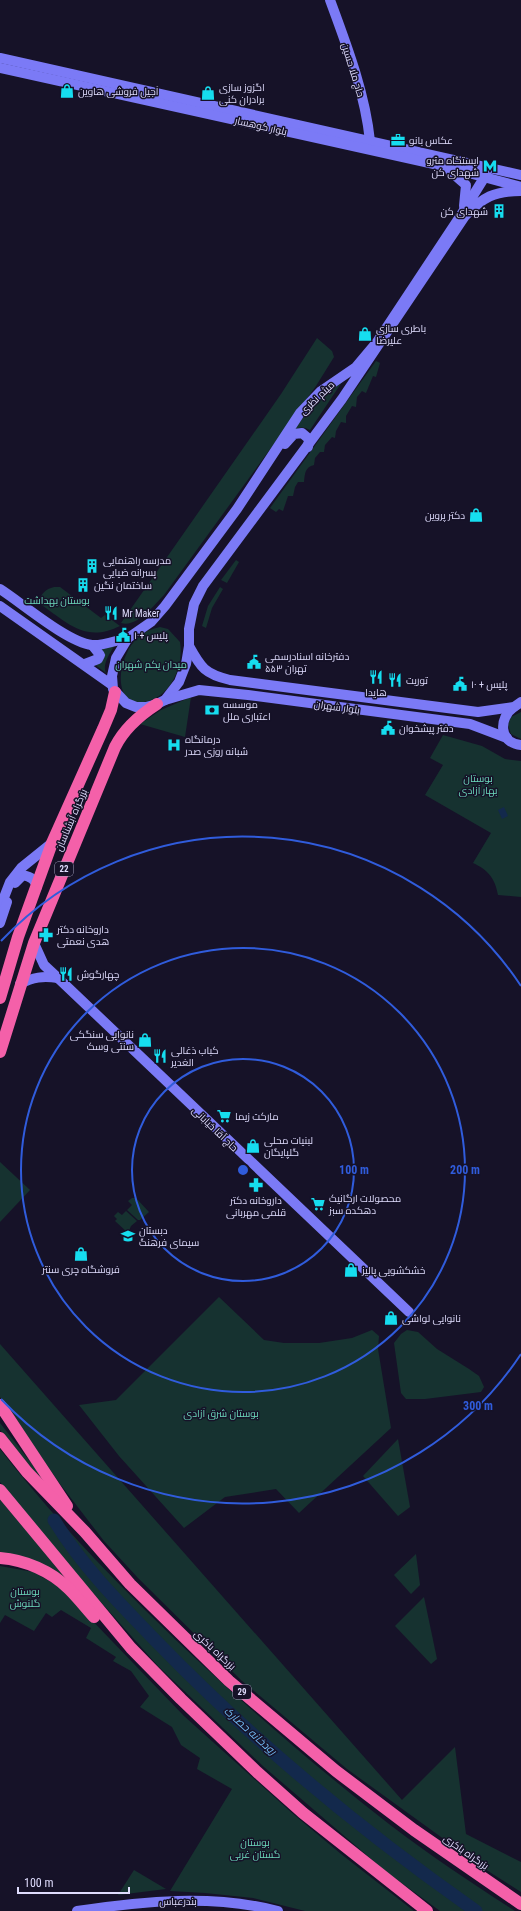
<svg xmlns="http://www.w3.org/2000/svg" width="521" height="1911" font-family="'Roboto Condensed',Cairo,sans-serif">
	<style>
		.green { fill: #163230 }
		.water { fill: #13294c }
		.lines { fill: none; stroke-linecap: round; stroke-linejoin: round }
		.river { stroke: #13294c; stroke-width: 13 }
		.secondary { stroke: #7b7af6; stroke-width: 10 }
		.highway { stroke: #f460a9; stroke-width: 12 }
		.ring { fill: none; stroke: #305cdc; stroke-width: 2 }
		.labels { text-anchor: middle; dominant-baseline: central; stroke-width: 3; stroke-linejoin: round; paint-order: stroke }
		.shield { fill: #161228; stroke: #a39fbd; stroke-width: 1 }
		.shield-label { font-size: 9px; font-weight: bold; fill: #dfdcfd }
		.street-label { font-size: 10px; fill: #dfdcfd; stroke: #161228 }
		.poi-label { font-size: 10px; fill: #dfdcfd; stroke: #161228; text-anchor: start }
		.park-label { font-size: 10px; fill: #6cd9bc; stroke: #161228 }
		.water-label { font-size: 11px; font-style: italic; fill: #71baf5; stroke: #161228 }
		.centre { fill: #305cdc; stroke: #161228; stroke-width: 2 }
		.ring-label { font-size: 12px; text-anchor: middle; font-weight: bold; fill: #305cdc; stroke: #161228; stroke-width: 3; stroke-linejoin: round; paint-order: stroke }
	</style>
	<rect width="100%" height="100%" fill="#161228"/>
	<!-- green -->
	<g class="green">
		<path d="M317 338 332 351 334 357 316 386 164 595C154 605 137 628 121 623L281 394Z"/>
		<path d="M376 361 380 363 376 377 373 376 366 393 362 391 357 397 356 407 352 406 346 416V423L341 422 336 431 335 438 332 437 325 445 324 452H320L315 458 314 465C305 467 305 473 304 482H298L295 487 293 496H288L283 511 279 509 276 512 270 508Z"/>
		<path d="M344 379 310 430C302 426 299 427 292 432L318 399Z"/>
		<path d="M236 560 239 562 227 583 221 580Z"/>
		<path d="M54 587H60L101 618 105 615 120 626C84 644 66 621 37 602 42 594 45 589 54 587Z"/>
		<path d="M220 587 223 589 212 608 206 628 202 626 208 606Z"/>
		<path d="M160 627 168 629 180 642C184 664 172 695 148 701 117 709 117 674 126 655 132 640 144 630 160 627Z"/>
		<path d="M116 643C111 652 102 663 106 673L94 664 96 647Z"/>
		<path d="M191 697 185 737 140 724 161 710Z"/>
		<path d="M521 712V739L511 734 508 725 511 717Z"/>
		<path d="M443 735 482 746 505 759 521 761V897L498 895C495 878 488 870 473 863L491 833 425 795 443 765 430 758Z"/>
		<path d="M0 1162 30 1190 0 1222Z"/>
		<path d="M132 1198H136L149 1212 140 1220H138L127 1210 132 1205 128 1201Z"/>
		<path d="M126 1211 137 1221 131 1226 128 1233 115 1221 117 1219 114 1216 118 1212 122 1215Z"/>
		<path d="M219 1297 264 1340 284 1343H319L352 1338 372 1330 379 1336 378 1349 391 1428 299 1513 276 1489 225 1497 184 1528 119 1456 79 1405 116 1400Z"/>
		<path d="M407 1330 418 1332 437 1349 469 1369 479 1376 484 1387 481 1392 425 1399H406L401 1393 394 1343 401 1334Z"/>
		<path d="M0 1344 402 1800 455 1747 466 1834 521 1862V1892L488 1871 347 1769 242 1681 138 1578 104 1541 60 1484 0 1397Z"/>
		<path d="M0 1423 50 1487 31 1468 0 1430Z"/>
		<path d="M398 1439 410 1507 398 1516 363 1476Z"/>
		<path d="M0 1449C58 1524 126 1593 195 1658 257 1716 321 1771 389 1824 429 1855 472 1883 515 1911H440L384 1870 264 1767 158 1666 75 1573 0 1482Z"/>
		<path d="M0 1499 95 1614 71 1587 0 1555Z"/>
		<path d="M416 1554 420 1585 411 1594 394 1575Z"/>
		<path d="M0 1566 33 1572 60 1587 184 1716 292 1813 341 1854 414 1911H305L253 1898 205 1893 170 1891 232 1789 197 1769 200 1758 181 1745 172 1727 140 1707 149 1696 131 1671 113 1661 116 1657 86 1638 91 1628 61 1610 52 1617 46 1613 34 1631 5 1615 0 1623Z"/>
		<path d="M424 1597 437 1659 431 1664 395 1626Z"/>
		<path d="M134 1870 166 1889 118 1895Z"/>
	</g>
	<!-- water -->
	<path class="water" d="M504 807 508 816 502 819 498 810Z"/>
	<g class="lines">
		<!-- river -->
		<path class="river" d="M54 1520C82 1566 120 1604 157 1642 254 1742 362 1831 476 1911"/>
		<!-- secondary -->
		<g class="secondary">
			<path d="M330 0C347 46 365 93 370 141"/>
			<path d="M0 58 521 175"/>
			<path d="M0 68 443 166 521 187"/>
			<path d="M488 168 484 178 461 215 377 342 356 367 321 391 300 413 237 509 165 606 151 622 128 638 116 658 112 676 113 689 126 703 136 707H146L157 704 165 700 179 682 186 664 189 646V629L194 604 203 586 342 399 465 216C483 197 494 191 521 191"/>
			<path d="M450 171 466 185 464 206"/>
			<path d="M285 444 294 434 302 433 309 439 308 447"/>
			<path d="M0 589C22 603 67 642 92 645 103 646 117 640 128 638"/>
			<path d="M0 606 112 685"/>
			<path d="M189 646C201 668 205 674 230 680L478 712 514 707 521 702"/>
			<path d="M85 664 98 659 100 655 92 645"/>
			<path d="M165 700 199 690 248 695 470 724 507 738"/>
			<path d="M514 707C498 718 499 743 521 745"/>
			<path d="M15 883 23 875C31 877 35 879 37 887"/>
			<path d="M0 908 10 882 21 868 52 843"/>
			<path d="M0 923 7 902"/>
			<path d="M34 943 44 965 58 978 409 1312"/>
			<path d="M20 984C33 977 43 976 58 978"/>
			<path d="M77 1911C144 1901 212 1894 278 1911"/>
		</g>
		<!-- highway -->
		<g class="highway">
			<path d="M0 998 18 937 52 843 103 729 111 710 115 692"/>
			<path d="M0 1052 34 943 115 747C124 729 140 715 157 704"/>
			<path d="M0 1405 67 1506"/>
			<path d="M0 1438 27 1472 85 1532 130 1584 229 1681 336 1771 414 1830 521 1904"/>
			<path d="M0 1490 131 1648 181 1699 257 1772 303 1813 427 1911"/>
			<path d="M0 1558C25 1560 51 1571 69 1589 78 1598 86 1608 94 1617"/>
		</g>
	</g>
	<!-- distance rings -->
	<g class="ring">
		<circle cx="243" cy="1170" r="111"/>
		<circle cx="243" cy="1170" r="222"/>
		<path d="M521 1354A333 333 0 0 1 1 1399M1 941A333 333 0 0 1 521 986"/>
	</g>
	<!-- icons -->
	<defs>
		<symbol id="shop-bare" viewBox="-9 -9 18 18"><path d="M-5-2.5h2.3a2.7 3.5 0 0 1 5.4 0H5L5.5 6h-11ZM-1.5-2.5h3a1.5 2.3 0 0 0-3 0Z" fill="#16ddef" stroke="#161228" stroke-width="2.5" paint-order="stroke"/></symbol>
		<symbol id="office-bare" viewBox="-9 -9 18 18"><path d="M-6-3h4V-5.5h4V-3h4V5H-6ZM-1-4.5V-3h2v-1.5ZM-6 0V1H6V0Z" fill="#16ddef" stroke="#161228" stroke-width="2.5" paint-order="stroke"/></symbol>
		<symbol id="metro-bare" viewBox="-9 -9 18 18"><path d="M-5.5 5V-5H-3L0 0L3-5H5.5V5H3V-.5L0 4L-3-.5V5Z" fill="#16ddef" stroke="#161228" stroke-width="2.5" paint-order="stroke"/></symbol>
		<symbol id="building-bare" viewBox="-9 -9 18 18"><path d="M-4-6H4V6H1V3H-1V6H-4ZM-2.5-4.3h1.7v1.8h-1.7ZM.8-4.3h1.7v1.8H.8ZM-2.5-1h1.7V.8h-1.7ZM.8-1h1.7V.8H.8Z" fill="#16ddef" stroke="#161228" stroke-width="2.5" paint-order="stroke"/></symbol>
		<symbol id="restaurant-bare" viewBox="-9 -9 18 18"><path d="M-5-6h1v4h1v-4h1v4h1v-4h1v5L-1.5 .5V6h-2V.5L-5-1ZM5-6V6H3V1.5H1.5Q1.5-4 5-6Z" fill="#16ddef" stroke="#161228" stroke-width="2.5" paint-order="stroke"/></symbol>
		<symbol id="civic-bare" viewBox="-9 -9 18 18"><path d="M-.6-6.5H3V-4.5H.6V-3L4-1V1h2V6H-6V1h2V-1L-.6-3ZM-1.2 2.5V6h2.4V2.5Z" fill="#16ddef" stroke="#161228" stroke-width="2.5" paint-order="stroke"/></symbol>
		<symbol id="bank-bare" viewBox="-9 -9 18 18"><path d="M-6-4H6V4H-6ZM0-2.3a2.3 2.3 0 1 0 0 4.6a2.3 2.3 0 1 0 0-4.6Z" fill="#16ddef" stroke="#161228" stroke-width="2.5" paint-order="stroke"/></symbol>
		<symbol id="hospital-bare" viewBox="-9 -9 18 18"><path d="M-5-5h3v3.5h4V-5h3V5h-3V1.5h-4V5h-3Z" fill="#16ddef" stroke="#161228" stroke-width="2.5" paint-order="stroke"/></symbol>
		<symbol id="pharmacy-bare" viewBox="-9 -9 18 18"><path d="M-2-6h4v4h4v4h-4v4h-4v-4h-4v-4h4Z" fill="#16ddef" stroke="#161228" stroke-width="2.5" paint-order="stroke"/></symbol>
		<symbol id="supermarket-bare" viewBox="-9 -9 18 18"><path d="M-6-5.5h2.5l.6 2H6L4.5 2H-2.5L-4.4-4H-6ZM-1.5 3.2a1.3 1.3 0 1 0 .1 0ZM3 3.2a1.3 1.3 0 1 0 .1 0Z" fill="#16ddef" stroke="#161228" stroke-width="2.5" paint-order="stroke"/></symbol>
		<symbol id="school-bare" viewBox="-9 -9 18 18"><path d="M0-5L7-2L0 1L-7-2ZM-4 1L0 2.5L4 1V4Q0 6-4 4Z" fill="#16ddef" stroke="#161228" stroke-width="2.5" paint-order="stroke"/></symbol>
	</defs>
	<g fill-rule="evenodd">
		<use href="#shop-bare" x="57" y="81" width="20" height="20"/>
		<use href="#shop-bare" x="198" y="83" width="20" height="20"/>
		<use href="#office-bare" x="388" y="130" width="20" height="20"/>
		<use href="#metro-bare" x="480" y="156" width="20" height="20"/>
		<use href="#building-bare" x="489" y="201" width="20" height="20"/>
		<use href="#shop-bare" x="355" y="324" width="20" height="20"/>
		<use href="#shop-bare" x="466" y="505" width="20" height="20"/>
		<use href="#building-bare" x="82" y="556" width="20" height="20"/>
		<use href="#building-bare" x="73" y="575" width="20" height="20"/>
		<use href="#restaurant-bare" x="101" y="603" width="20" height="20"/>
		<use href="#civic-bare" x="113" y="625" width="20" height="20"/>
		<use href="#civic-bare" x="244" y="652" width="20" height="20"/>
		<use href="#restaurant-bare" x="366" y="667" width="20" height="20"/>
		<use href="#restaurant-bare" x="385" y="670" width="20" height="20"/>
		<use href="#civic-bare" x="450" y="674" width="20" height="20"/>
		<use href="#bank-bare" x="202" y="700" width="20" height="20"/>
		<use href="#civic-bare" x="378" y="718" width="20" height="20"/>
		<use href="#hospital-bare" x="164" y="735" width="20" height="20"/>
		<use href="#pharmacy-bare" x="36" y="925" width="20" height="20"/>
		<use href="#restaurant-bare" x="56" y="964" width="20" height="20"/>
		<use href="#shop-bare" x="135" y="1030" width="20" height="20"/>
		<use href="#restaurant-bare" x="150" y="1046" width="20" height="20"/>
		<use href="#supermarket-bare" x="214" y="1106" width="20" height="20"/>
		<use href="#shop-bare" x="243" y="1136" width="20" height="20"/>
		<use href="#pharmacy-bare" x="246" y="1175" width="20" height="20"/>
		<use href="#supermarket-bare" x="308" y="1194" width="20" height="20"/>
		<use href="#school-bare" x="118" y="1226" width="20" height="20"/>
		<use href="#shop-bare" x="71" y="1244" width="20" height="20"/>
		<use href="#shop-bare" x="341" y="1260" width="20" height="20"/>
		<use href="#shop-bare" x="381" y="1308" width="20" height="20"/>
	</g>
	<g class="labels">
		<!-- shield labels -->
		<g class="shield">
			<rect x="55" y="862" width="18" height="14" rx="3"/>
			<rect x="233" y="1685" width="18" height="14" rx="3"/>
		</g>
		<g class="shield-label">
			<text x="64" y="869">22</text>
			<text x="242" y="1692">29</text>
		</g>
		<!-- street labels -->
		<g class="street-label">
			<text transform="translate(353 70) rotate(73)">حاج ملا حسین</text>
			<text transform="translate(261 126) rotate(13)">بلوار کوهسار</text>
			<text transform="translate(317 398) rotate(-44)">میثم نظری</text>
			<text transform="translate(337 707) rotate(8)">بلوار شهران</text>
			<text transform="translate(71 820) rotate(-67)">بزرگراه آبشناسان</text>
			<text transform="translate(215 1129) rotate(44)">حاج آقا خیابانی</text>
			<text transform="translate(215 1650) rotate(43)">بزرگراه باکری</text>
			<text transform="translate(466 1852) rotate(35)">بزرگراه باکری</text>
			<text x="178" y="1901">بندرعباس</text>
		</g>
		<!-- poi labels -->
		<g class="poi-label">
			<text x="219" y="87">اگزوز سازی<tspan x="219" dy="12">برادران کنی</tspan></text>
			<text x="78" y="91">آجیل فروشی هاوین</text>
			<text x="409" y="140">عکاس بانو</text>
			<text x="479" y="160" text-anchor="end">ایستگاه مترو<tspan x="479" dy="12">شهدای کن</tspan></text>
			<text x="488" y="211" text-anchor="end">شهدای کن</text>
			<text x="376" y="328">باطری سازی<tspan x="376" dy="12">علیرضا</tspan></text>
			<text x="465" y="515" text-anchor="end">دکتر پروین</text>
			<text x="103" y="560">مدرسه راهنمایی<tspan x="103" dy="12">پسرانه ضیایی</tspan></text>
			<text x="94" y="585">ساختمان نگین</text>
			<text x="122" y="613">Mr Maker</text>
			<text x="134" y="635">پلیس +۱۰</text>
			<text x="265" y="656">دفترخانه اسنادرسمی<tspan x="265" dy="12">۵۵۳ تهران</tspan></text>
			<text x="406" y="680">توریت</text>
			<text x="471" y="684">پلیس + ۱۰</text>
			<text x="376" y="692" text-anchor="middle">هایدا</text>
			<text x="223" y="704">موسسه<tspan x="223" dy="12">اعتباری ملل</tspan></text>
			<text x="399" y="728">دفتر پیشخوان</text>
			<text x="185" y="739">درمانگاه<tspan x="185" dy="12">شبانه روزی صدر</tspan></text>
			<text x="57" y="929">داروخانه دكتر<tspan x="57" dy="12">هدی نعمتی</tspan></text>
			<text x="77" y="974">چهارگوش</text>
			<text x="134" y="1034" text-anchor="end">نانوایی سنگکی<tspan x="134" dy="12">سنتی وسک</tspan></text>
			<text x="171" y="1050">کباب ذغالی<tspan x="171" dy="12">الغدیر</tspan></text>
			<text x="235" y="1116">مارکت زیما</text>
			<text x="264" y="1140">لبنیات محلی<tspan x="264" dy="12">گلپایگان</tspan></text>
			<text x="329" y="1198">محصولات ارگانیک<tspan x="329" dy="12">دهکده سبز</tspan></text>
			<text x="256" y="1200" text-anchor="middle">داروخانه دکتر<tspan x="256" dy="12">قلمی مهربانی</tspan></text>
			<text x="139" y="1230">دبستان<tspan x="139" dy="12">سیمای فرهنگ</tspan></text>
			<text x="81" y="1269" text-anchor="middle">فروشگاه چری سنتر</text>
			<text x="362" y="1270">خشکشویی پالیز</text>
			<text x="402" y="1318">نانوایی لواشی</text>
		</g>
		<!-- park labels -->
		<g class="park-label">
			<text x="57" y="600">بوستان بهداشت</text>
			<text x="151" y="664">میدان یکم شهران</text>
			<text x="478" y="778">بوستان<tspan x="478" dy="12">بهار آزادی</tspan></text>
			<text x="221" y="1413">بوستان شرق آزادی</text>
			<text x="25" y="1591">بوستان<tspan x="25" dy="12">گلنوش</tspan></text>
			<text x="255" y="1842">بوستان<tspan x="255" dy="12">گستان غربی</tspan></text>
		</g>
		<!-- water labels -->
		<g class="water-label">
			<text transform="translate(250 1731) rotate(42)">رودخانه حصارک</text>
		</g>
	</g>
	<circle cx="243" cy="1170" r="6" class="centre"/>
	<g class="ring-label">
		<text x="354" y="1174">100 m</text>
		<text x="465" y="1174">200 m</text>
		<text x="478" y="1410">300 m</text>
	</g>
	<!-- scale -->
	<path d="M18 1887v6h111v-6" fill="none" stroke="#dfdcfd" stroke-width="2"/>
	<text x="24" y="1887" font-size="12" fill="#dfdcfd" stroke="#161228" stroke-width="3" paint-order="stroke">100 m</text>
</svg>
